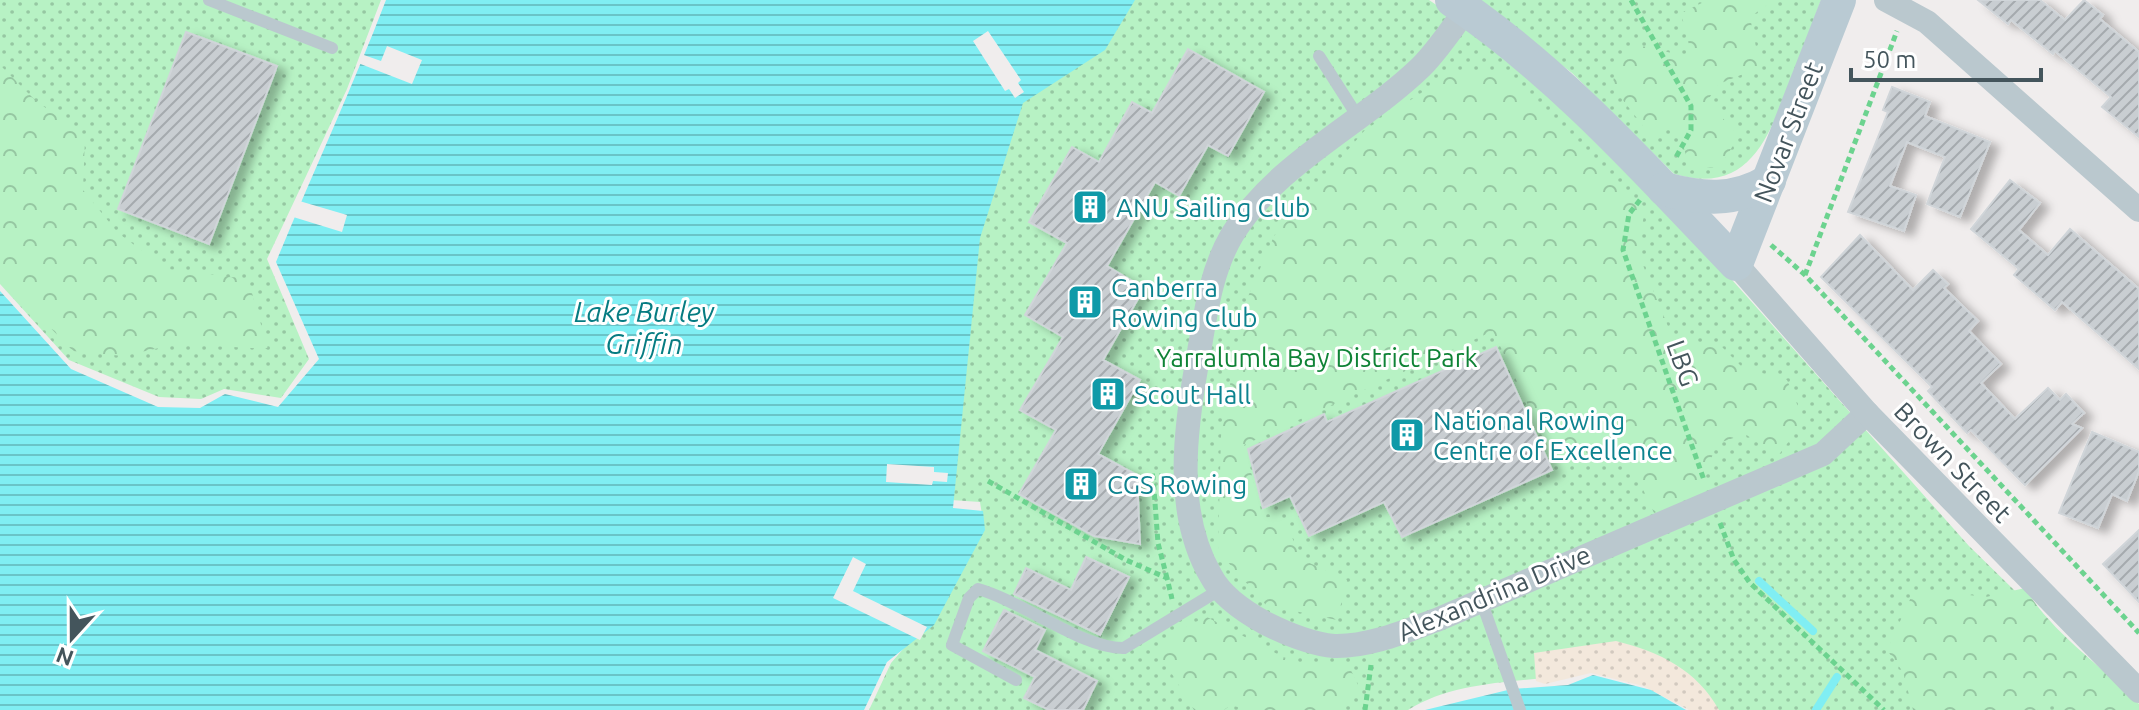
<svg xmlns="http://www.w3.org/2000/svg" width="2139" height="710" font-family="Ubuntu,sans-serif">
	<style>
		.grass { fill: url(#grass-dots) }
		.forest { fill: url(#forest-crowns) }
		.sand { fill: url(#sand-dots) }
		.water { fill: url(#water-rules) }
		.pier { fill: #f0eded }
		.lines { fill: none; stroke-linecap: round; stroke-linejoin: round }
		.stream { stroke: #80eef3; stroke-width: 8 }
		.building { fill: url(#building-hatch); stroke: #d0d5d9; stroke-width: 2; filter: url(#shadow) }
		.path { stroke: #6cd38f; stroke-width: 5; stroke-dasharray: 6 4; stroke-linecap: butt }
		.service { stroke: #bac8ce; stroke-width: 12 }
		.minor { stroke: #bac8ce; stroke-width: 24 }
		.secondary { stroke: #b9cad3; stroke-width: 34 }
		.labels { text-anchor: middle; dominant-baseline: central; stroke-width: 6; stroke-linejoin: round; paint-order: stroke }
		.street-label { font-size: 26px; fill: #44555c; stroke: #fff }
		.culture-label { font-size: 26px; fill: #0d838f; stroke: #fff; text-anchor: start }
		.park-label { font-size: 26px; fill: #0f8336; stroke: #fff }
		.water-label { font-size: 28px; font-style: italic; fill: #067c82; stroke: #fff }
	</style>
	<defs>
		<pattern id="grass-dots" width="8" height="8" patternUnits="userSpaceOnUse" patternTransform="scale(2)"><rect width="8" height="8" fill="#b7f2c4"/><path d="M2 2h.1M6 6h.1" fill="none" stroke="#96c7a2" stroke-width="1.8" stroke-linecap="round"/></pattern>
		<pattern id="forest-crowns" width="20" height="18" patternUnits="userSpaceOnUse" patternTransform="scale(2)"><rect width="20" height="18" fill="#b7f2c4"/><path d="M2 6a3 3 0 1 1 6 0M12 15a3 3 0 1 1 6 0" fill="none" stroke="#96c7a2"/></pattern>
		<pattern id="sand-dots" width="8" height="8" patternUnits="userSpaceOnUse" patternTransform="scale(2)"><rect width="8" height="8" fill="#f3e8dc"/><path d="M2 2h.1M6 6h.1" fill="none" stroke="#d2c9bf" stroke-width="1.8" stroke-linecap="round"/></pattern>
		<pattern id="water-rules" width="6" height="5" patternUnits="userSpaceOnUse" patternTransform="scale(2)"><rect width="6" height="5" fill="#80eef3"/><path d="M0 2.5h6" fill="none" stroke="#6ac4c8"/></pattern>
		<pattern id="building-hatch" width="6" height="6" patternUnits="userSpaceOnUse" patternTransform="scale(2)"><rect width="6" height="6" fill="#c9ced2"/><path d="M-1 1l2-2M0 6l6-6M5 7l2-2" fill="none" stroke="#a5aaae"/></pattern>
		<filter id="shadow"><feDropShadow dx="9" dy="5" stdDeviation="4" flood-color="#0004"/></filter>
	</defs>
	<rect width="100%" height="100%" fill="#f0eded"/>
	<!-- grass -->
	<g class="grass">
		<path d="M0 0H381L347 89 267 259 309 359 281 398 224 389 201 399 159 397 69 360 0 284Z"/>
		<path d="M1127 0H1429L1502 49 1725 272 1969 546 2137 710H1695C1663 690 1631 672 1593 668 1583 667 1574 675 1564 676 1514 682 1452 682 1408 710H869L891 663 932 616 983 521 980 502 951 500 975 230 1015 99Z"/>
		<path d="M1477 0H1821C1811 27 1801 54 1790 81 1769 137 1749 196 1674 174L1572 73Z"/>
	</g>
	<!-- forest -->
	<g class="forest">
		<path d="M1708 0H1774L1750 17 1760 67 1719 84 1707 101 1739 136 1719 168 1689 166 1678 127 1650 135 1612 86 1618 61 1638 45 1680 55 1691 53 1681 13Z"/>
		<path d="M0 65 35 100 85 137 83 190 118 233 167 269 248 279 268 349 177 344 123 356 73 351 0 276Z"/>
		<path d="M1456 70 1501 71 1645 208 1638 253 1676 346 1717 342 1743 368 1787 380 1804 421 1778 456 1745 434 1716 444 1700 494 1654 513 1619 438 1555 462 1493 331 1244 445 1263 518 1281 515 1303 560 1347 580 1337 620 1266 605 1218 551 1221 436 1244 306 1274 236 1365 130Z"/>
		<path d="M2025 588C2053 634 2101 665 2139 704V710H2063L2064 706 2045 705 2037 710H1913L1903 672 1887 650 1912 595 1943 592 1986 597Z"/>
		<path d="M1207 617 1283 657 1312 666 1348 664 1359 687 1336 710H1248L1231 705 1224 710H1194L1156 648 1180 629Z"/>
	</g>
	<!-- sand -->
	<path class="sand" d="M1616 641C1660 652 1697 670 1719 710H1689L1643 686 1591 673 1545 684 1536 681 1534 653Z"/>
	<!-- water -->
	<g class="water">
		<path d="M386 0H1135L1105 50 1023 103 980 238 953 508 983 511 985 530 934 625 887 662 864 710H0V291L71 369 158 407 200 408 225 394 278 407 319 359 276 262C312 174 352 89 386 0Z"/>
		<path d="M1593 675 1651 690 1686 710H1425L1512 689 1568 685Z"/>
	</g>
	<!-- pier -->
	<g class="pier">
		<path d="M988 31 1021 80 1018 83 1024 92 1015 98 1009 89 1005 91 973 41Z"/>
		<path d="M387 46 422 60 412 84 358 63 361 54 381 61Z"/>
		<path d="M296 200 347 215 342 232 290 216Z"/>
		<path d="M887 464 934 467V472L948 473 947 482 933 481 932 485 886 482Z"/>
		<path d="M853 557 866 564 853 591 927 627 920 640 833 598Z"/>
	</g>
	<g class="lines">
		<!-- stream -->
		<g class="stream">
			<path d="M1759 581 1813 631"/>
			<path d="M1816 710 1837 677"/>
		</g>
	</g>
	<!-- building -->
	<g class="building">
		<path d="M1978 0H2040L2065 20 2084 0 2103 15 2100 19 2139 52V137L2102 107 2111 97 2055 51 2053 54 2011 20 2008 24Z"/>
		<path d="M186 32 277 66 209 244 118 209Z"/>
		<path d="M1188 49 1264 92 1228 156 1208 145 1179 196 1155 182 1107 266 1144 288 1103 360 1140 380 1098 454 1137 475 1140 544 1094 536 1019 494 1056 430 1020 410 1063 337 1025 315 1067 243 1029 222 1072 147 1099 162 1132 102 1152 113Z"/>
		<path d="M1892 87 1930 102 1925 116 1990 142 1960 217 1927 204 1945 157 1907 142 1890 186 1916 195 1904 231 1848 212 1888 112 1883 110Z"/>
		<path d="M2010 180 2040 203 2019 230 2048 255 2070 229 2139 289V369L2062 302 2055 310 2014 275 2019 269 1971 229Z"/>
		<path d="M1860 235 1913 290 1933 270 1948 284 1944 288 1978 321 1969 331 2001 364 1981 383 2015 419 2048 388 2060 400 2066 394 2084 413 2072 424 2082 428 2025 485 1971 430 1967 433 1928 391 1932 387 1821 277Z"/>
		<path d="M1496 347 1552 470 1402 537 1384 502 1309 536 1290 496 1263 508 1248 449 1324 414 1327 422Z"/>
		<path d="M2092 432 2139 452V471L2127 501 2112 494 2098 528 2059 513Z"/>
		<path d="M2139 530V602L2103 564Z"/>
		<path d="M1086 557 1129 577 1100 635 1014 594 1026 568 1071 590Z"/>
		<path d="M1004 610 1045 630 1035 650 1097 681 1083 710H1049L1024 698 1035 677 983 651Z"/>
	</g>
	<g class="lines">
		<!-- path -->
		<g class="path">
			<path d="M1631 0 1691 106V130L1675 159"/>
			<path d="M1640 200 1629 214 1623 250 1704 480"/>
			<path d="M1771 245 1805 275 2139 633"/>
			<path d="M1805 275 1897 31"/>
			<path d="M1165 476H1153L1158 543 1167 578"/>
			<path d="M988 481 1126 560 1167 578 1172 599"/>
			<path d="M1720 523 1734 560 1750 583 1884 710"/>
			<path d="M1365 710 1371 665"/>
		</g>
		<!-- service -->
		<g class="service">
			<path d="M209 0 332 48"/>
			<path d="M1319 56 1358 117"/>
			<path d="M1481 600 1520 710"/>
			<path d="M1016 680 952 645 969 598 978 589C1024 602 1083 649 1124 648L1221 589"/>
		</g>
		<!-- minor -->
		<g class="minor">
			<path d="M1886 0 1927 22 2139 210"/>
			<path d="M1466 10C1452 28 1438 50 1421 67 1362 124 1276 163 1232 235 1209 274 1205 320 1197 363 1185 430 1174 513 1211 576 1222 597 1245 612 1265 623 1285 633 1311 644 1334 646 1369 647 1406 631 1439 619L1823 454 1867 413"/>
			<path d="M1736 264 1867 413 2139 691"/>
		</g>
		<!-- secondary -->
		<g class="secondary">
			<path d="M1452 0C1560 73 1646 170 1736 264L1839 0"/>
			<path d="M1664 189C1702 199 1734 202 1769 181"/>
		</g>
	</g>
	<!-- icons -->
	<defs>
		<symbol id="building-square" viewBox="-11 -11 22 22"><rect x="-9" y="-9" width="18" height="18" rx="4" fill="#0f9aa8" stroke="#fff"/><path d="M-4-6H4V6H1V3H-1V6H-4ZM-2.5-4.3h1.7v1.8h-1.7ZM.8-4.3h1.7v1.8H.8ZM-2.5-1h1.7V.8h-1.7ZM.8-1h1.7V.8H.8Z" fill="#fff"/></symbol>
	</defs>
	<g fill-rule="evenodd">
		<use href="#building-square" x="1070" y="187" width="40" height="40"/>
		<use href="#building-square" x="1065" y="282" width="40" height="40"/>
		<use href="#building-square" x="1088" y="374" width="40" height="40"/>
		<use href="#building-square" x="1387" y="415" width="40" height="40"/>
		<use href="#building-square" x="1061" y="464" width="40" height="40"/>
	</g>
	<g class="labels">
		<!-- street labels -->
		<g class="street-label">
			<text transform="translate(1788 132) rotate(-69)">Novar Street</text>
			<text transform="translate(1683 363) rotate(70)">LBG</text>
			<text transform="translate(1953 462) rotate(46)">Brown Street</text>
			<text transform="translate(1494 593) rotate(-23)">Alexandrina Drive</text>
		</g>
		<!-- culture labels -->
		<g class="culture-label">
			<text x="1116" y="207">ANU Sailing Club</text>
			<text x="1111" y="287">Canberra<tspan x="1111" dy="30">Rowing Club</tspan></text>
			<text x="1134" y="394">Scout Hall</text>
			<text x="1433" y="420">National Rowing<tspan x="1433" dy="30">Centre of Excellence</tspan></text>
			<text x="1107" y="484">CGS Rowing</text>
		</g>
		<!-- park labels -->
		<g class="park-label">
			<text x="1317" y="357">Yarralumla Bay District Park</text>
		</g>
		<!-- water labels -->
		<g class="water-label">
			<text x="644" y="311">Lake Burley<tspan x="644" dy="32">Griffin</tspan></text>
		</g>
	</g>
	<!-- north arrow -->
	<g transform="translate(72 638) rotate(201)" stroke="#ffffff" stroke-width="6" paint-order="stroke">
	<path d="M0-6L14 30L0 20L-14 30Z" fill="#44555c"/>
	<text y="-12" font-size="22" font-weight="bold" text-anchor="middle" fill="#44555c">N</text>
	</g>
	<!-- scale -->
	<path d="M1851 68v12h190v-12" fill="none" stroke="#44555c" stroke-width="4"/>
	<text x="1863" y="68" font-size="24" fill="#44555c" stroke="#ffffff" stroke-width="6" paint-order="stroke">50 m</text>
</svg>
